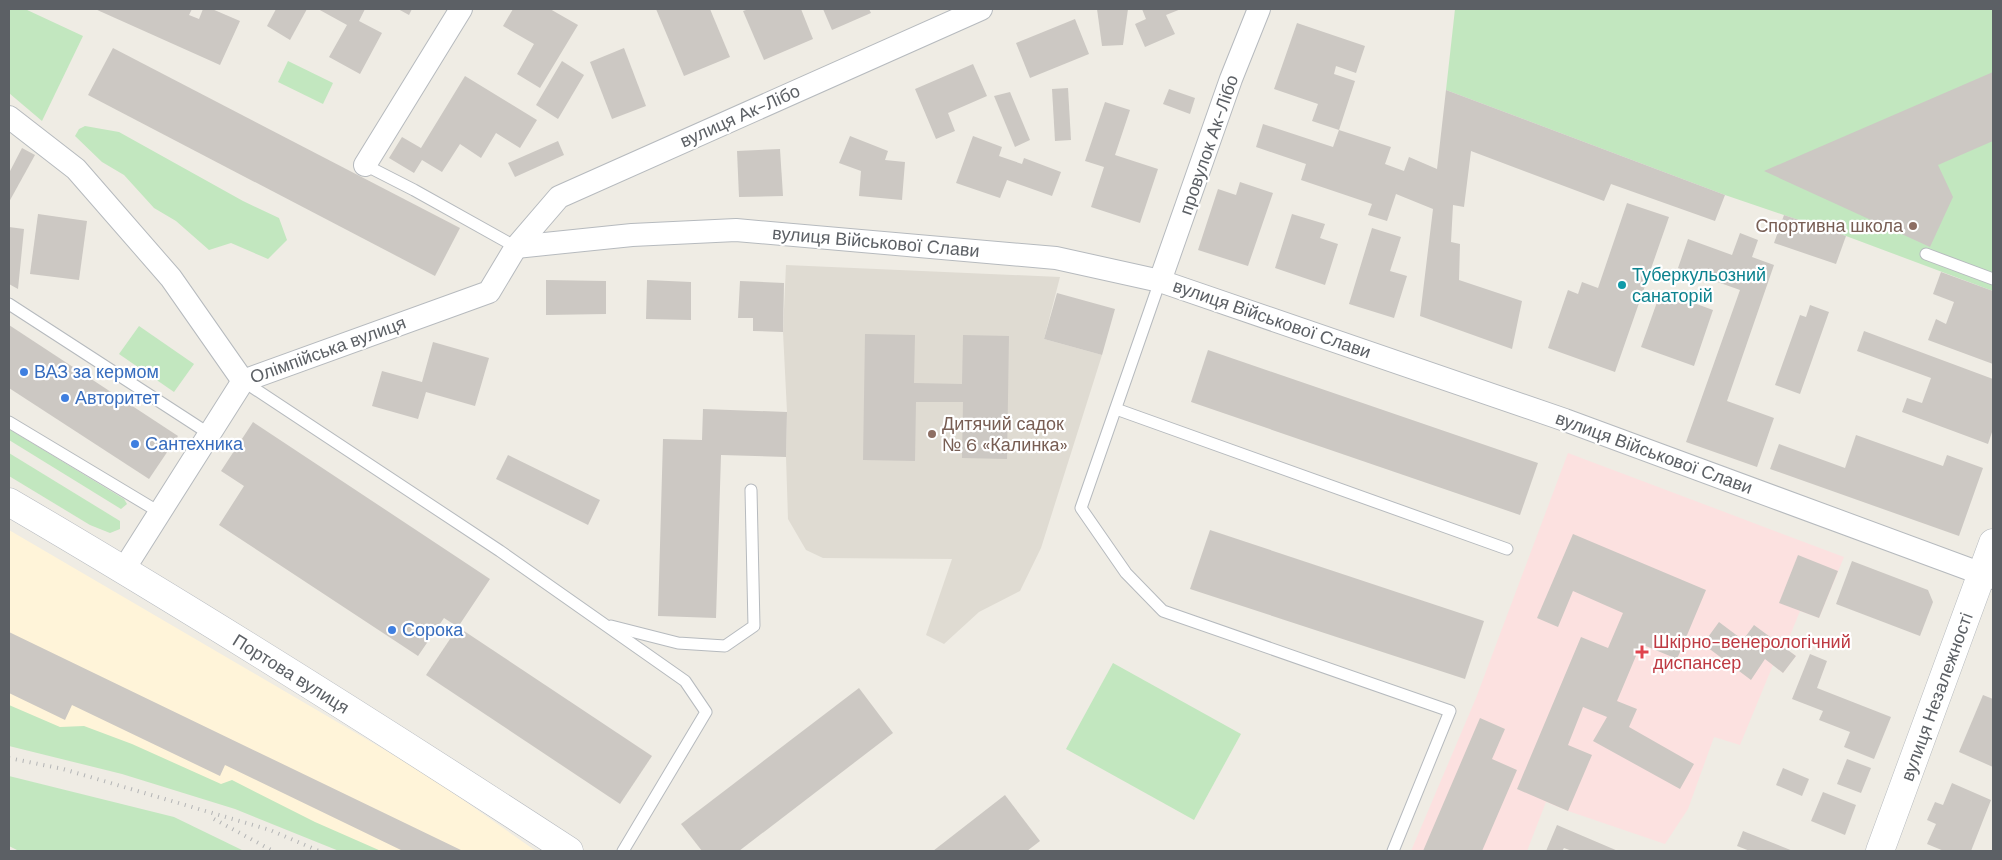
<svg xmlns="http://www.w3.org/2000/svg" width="2002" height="860" font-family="'DM Sans',sans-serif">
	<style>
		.commercial { fill: #fff4d9 }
		.education { fill: #dfdbd2 }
		.medical { fill: #fce1e0 }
		.green { fill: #c2e7bf }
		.building { fill: #ccc8c3 }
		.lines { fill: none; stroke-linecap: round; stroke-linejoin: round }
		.service-casing { stroke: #b6babe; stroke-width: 13 }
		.minor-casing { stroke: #b6babe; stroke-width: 24 }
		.tertiary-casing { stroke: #b6babe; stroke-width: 29 }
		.secondary-casing { stroke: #b7bbc0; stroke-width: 29 }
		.service { stroke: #fff; stroke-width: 11 }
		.minor { stroke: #fff; stroke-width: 22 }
		.tertiary { stroke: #fff; stroke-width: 28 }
		.secondary { stroke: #fff; stroke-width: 28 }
		.rail { stroke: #b3b4b5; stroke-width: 4; stroke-dasharray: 1 6; stroke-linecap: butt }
		.education-dot { fill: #8d6e63; stroke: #fff; stroke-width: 2 }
		.culture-dot { fill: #0f9aa8; stroke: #fff; stroke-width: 2 }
		.shop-dot { fill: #3f7fe0; stroke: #fff; stroke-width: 2 }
		.health-dot { fill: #e0444e; stroke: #fff; stroke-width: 2 }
		.labels { text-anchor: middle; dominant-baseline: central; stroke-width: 4.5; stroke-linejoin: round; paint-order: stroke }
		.street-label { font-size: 18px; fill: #5c6065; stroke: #fff }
		.education-label { font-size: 18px; fill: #785e54; stroke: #fff; text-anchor: end }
		.culture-label { font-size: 18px; fill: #0d838f; stroke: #fff; text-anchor: start }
		.shop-label { font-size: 18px; fill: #366cbe; stroke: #fff; text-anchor: start }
		.health-label { font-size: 18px; fill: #be3a42; stroke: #fff; text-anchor: start }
	</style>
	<rect width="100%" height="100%" fill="#efece4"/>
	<!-- commercial -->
	<path class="commercial" d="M9 530 426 774 536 851H353L9 727Z"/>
	<!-- education -->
	<path class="education" d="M786 265 1060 277 1044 339 1102 355 1041 548 1020 591 979 612 944 644 926 635 952 559 823 558 806 550 788 519 786 457 787 412 783 332Z"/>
	<!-- medical -->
	<path class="medical" d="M1568 453 1844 557 1819 618 1800 611 1785 648 1796 656 1783 673 1773 665 1740 745 1714 737 1688 809 1665 844 1568 811 1546 802 1527 851H1411L1476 698Z"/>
	<!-- green -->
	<g class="green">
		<path d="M9 9H25L83 36 42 121 9 93Z"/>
		<path d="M1455 9H1993V291L1846 236 1725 195 1446 90Z"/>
		<path d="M288 61 333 83 323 104 278 82Z"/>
		<path d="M85 126 119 132 243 201 279 218 287 240 268 259 231 243 209 250 176 221 154 208 124 175 102 162 75 136 79 129Z"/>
		<path d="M139 326 194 364 174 392 119 354Z"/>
		<path d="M9 429 124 499 127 504 121 509 9 440Z"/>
		<path d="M9 453 120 521V529L110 533 90 525 9 476Z"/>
		<path d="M1113 663 1241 734 1194 820 1066 749Z"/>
		<path d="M9 705 60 727 84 726 132 744 221 784 232 780 315 822 381 851H339L235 809 122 774 9 746Z"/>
		<path d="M9 776 174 817 244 851H19L9 846Z"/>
	</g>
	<!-- building -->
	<g class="building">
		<path d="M95 9H192L189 15 199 19 203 9H212L240 21 220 65Z"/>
		<path d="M276 9H307L290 40 267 26Z"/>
		<path d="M318 9H365L359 21 382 33 360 74 329 57 347 25Z"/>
		<path d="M398 9H412L409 15Z"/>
		<path d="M513 9H550L578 25 540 88 517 74 534 44 503 26Z"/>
		<path d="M656 9H710L730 57 684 76Z"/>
		<path d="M749 9H801L813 39 764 60 743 11Z"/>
		<path d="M823 9H869L871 13 832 30Z"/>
		<path d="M1097 9H1128L1123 45 1102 46Z"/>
		<path d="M1142 9H1181L1166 15 1175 34 1145 47 1135 24 1146 19Z"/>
		<path d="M1075 19 1089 54 1030 78 1016 43Z"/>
		<path d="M1297 23 1365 46 1356 73 1336 66 1334 74 1355 81 1339 130 1312 121 1318 104 1274 89Z"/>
		<path d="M113 48 460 228 435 276 88 95Z"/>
		<path d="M624 48 646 106 612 119 590 62Z"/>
		<path d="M562 61 584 75 558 119 536 105Z"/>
		<path d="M973 64 987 96 948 113 955 131 936 139 915 89Z"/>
		<path d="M1993 72V141L1938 165 1953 197 1930 247 1764 171Z"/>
		<path d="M465 76 537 120 520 148 496 133 481 158 460 144 442 172 422 160 414 173 389 158 402 137 421 148Z"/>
		<path d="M1068 88 1071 140 1055 141 1052 89Z"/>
		<path d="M1169 89 1195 98 1190 114 1163 104Z"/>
		<path d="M1446 90 1725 195 1715 221 1611 184 1604 201 1471 151 1464 207 1453 205 1451 242 1460 244 1459 280 1522 301 1512 349 1420 316 1433 209 1396 194 1387 221 1368 215 1372 204 1301 180 1306 164 1256 147 1263 124 1333 147 1339 130 1391 147 1385 164 1404 171 1409 157 1437 169Z"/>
		<path d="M1010 92 1030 140 1015 147 994 96Z"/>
		<path d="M1105 102 1130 110 1115 155 1158 169 1140 223 1091 207 1104 167 1085 161Z"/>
		<path d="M850 136 888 151 885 160 905 162 902 200 859 196 861 171 839 163Z"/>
		<path d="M973 136 1002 147 999 156 1022 164 1024 158 1061 172 1052 196 1007 180 1000 198 956 183Z"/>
		<path d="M558 141 564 155 515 177 508 163Z"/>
		<path d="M22 148 35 155 9 202V173Z"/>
		<path d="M780 149 783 196 739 197 737 151Z"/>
		<path d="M1240 182 1273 193 1248 266 1198 250 1218 189 1236 195Z"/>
		<path d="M1627 203 1669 217 1615 372 1548 348 1568 290 1578 294 1582 282 1598 288Z"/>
		<path d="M38 214 87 221 79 280 30 274Z"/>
		<path d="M1292 214 1325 224 1320 238 1338 244 1325 285 1275 268Z"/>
		<path d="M1784 215 1846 236 1836 264 1774 243Z"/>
		<path d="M9 227 24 229 18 289 9 284Z"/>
		<path d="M1372 228 1401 237 1390 271 1407 276 1394 318 1349 304Z"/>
		<path d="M1740 233 1758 240 1752 257 1774 265 1727 401 1774 418 1757 467 1686 442 1740 290 1678 268 1688 239 1732 255Z"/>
		<path d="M1941 272 1993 291V364L1928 340 1936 319 1946 324 1954 302 1933 294Z"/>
		<path d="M546 280 606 281V314L546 315Z"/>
		<path d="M647 280 691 282V320L646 319Z"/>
		<path d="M740 281 784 283 783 332 753 331V318H738Z"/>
		<path d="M1661 291 1713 310 1694 366 1641 347Z"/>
		<path d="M1057 293 1115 309 1102 355 1044 339Z"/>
		<path d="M1810 305 1829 312 1800 394 1775 385 1800 315 1806 317Z"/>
		<path d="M9 325 178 436 149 479 9 388Z"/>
		<path d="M1864 331 1993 379V429L1988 444 1902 412 1907 398 1922 403 1931 378 1857 351Z"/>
		<path d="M865 334 915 335 914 383 962 384 963 335 1009 336 1007 459 962 458 963 402H916L915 461 863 460Z"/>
		<path d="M433 342 489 358 475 406 426 392 418 419 372 406 382 371 422 382Z"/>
		<path d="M1208 350 1538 463 1520 515 1191 402Z"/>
		<path d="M703 409 787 412 786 457 721 455 716 618 658 616 663 439 702 440Z"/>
		<path d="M253 422 490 579 458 627 444 618 418 656 219 525 244 486 221 471Z"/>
		<path d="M1856 435 1943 466 1947 455 1983 468 1959 536 1770 469 1779 444 1845 468Z"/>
		<path d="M508 455 600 500 588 525 496 479Z"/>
		<path d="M1210 530 1484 621 1465 679 1190 589Z"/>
		<path d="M1573 534 1706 590 1677 659 1641 644 1617 701 1637 709 1629 727 1694 764 1680 789 1593 741 1607 717 1583 707 1568 745 1592 755 1568 811 1517 789 1581 637 1608 648 1623 613 1573 591 1558 627 1537 618Z"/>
		<path d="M1798 555 1838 571 1819 618 1779 603Z"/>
		<path d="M1852 561 1928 590 1933 602 1920 636 1836 604Z"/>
		<path d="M1719 622 1743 640 1754 625 1796 656 1783 673 1765 659 1751 680 1703 644Z"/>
		<path d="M458 627 652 756 620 804 426 675Z"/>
		<path d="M9 632 463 851H403L225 765 220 776 72 705 65 720 9 693Z"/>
		<path d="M1810 654 1827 661 1817 688 1891 717 1874 759 1844 747 1850 732 1819 720 1823 711 1792 699Z"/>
		<path d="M859 688 893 733 739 851H702L681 824Z"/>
		<path d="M1983 695 1993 699V767L1959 752Z"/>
		<path d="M1480 718 1505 729 1492 759 1517 770 1482 851H1423Z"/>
		<path d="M1847 759 1871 768 1861 793 1837 784Z"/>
		<path d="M1783 768 1809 779 1802 796 1776 785Z"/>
		<path d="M1952 783 1991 800 1971 851H1944L1927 844 1936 824 1927 820 1935 802 1943 805Z"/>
		<path d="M1823 792 1856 805 1845 835 1811 821Z"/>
		<path d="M1005 795 1040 841 1027 851H933Z"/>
		<path d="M1557 825 1618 851H1572L1564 848 1562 851H1546Z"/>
		<path d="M1743 831 1793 851H1750L1737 846Z"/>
	</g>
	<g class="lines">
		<defs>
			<g id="service">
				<path d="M365 165 414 190 516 247"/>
				<path d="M1926 254 1993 279"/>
				<path d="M1160 281 1081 508 1126 573 1163 611 1450 711 1393 851"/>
				<path d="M9 304 208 433"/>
				<path d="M243 381 500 551 685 681 706 712 623 851"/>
				<path d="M1116 409 1507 549"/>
				<path d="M9 422 159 512"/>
				<path d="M611 626 678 643 725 646 754 626 751 490"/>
			</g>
			<g id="minor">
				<path d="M9 117 76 169 171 278 243 381"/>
				<path d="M365 165 461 9"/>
				<path d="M516 247 632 235 736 230 1056 258 1160 281 1565 420 1993 578"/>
				<path d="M1160 281 1231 79 1259 9"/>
				<path d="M124 569 243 381 489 292 516 247 559 197 981 9"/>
			</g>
			<path id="tertiary" d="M1880 851 1993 543"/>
			<path id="secondary" d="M9 502C199 613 385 731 569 851"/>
		</defs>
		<!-- service casing -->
		<use href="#service" class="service-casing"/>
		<!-- minor casing -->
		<use href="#minor" class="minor-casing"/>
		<!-- tertiary casing -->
		<use href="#tertiary" class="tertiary-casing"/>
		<!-- secondary casing -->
		<use href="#secondary" class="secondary-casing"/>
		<!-- service -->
		<use href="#service" class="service"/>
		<!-- minor -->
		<use href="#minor" class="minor"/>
		<!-- tertiary -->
		<use href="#tertiary" class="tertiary"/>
		<!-- secondary -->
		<use href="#secondary" class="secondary"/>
		<!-- rail -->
		<g class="rail">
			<path d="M9 758 63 769 270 830 319 851"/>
			<path d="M214 819 273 851"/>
		</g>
	</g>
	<!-- markers -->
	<g class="education-dot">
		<circle cx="1913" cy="226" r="5"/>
		<circle cx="932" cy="434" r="5"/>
	</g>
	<circle class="culture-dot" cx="1622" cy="285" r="5"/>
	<g class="shop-dot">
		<circle cx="24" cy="372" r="5"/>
		<circle cx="65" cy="398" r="5"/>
		<circle cx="135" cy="444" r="5"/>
		<circle cx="392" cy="630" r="5"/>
	</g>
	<path class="health-dot" d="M1639.5 644.5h5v5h5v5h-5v5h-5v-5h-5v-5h5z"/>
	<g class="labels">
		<!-- street labels -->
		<g class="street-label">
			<text transform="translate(740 116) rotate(-24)">вулиця Ак-Лібо</text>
			<text transform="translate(1209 145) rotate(-71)">провулок Ак-Лібо</text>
			<text transform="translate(876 242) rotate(5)">вулиця Військової Слави</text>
			<text transform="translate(1272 319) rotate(19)">вулиця Військової Слави</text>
			<text transform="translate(328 350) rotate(-20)">Олімпійська вулиця</text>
			<text transform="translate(1654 453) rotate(20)">вулиця Військової Слави</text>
			<text transform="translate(291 674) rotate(32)">Портова вулиця</text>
			<text transform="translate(1937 697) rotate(-70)">вулиця Незалежності</text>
		</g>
		<!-- education labels -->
		<g class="education-label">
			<text x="1903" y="226">Спортивна школа</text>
			<text x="942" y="424" text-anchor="start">Дитячий садок<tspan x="942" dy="21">№ 6 «Калинка»</tspan></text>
		</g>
		<!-- culture labels -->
		<g class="culture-label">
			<text x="1632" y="275">Туберкульозний<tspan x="1632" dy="21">санаторій</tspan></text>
		</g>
		<!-- shop labels -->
		<g class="shop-label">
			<text x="34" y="372">ВАЗ за кермом</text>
			<text x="75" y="398">Авторитет</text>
			<text x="145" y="444">Сантехника</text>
			<text x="402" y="630">Сорока</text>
		</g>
		<!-- health labels -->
		<g class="health-label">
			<text x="1653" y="642">Шкірно-венерологічний<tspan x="1653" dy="21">диспансер</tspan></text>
		</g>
	</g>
	<!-- border -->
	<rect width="2002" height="860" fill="none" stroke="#5c6065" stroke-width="20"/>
</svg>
